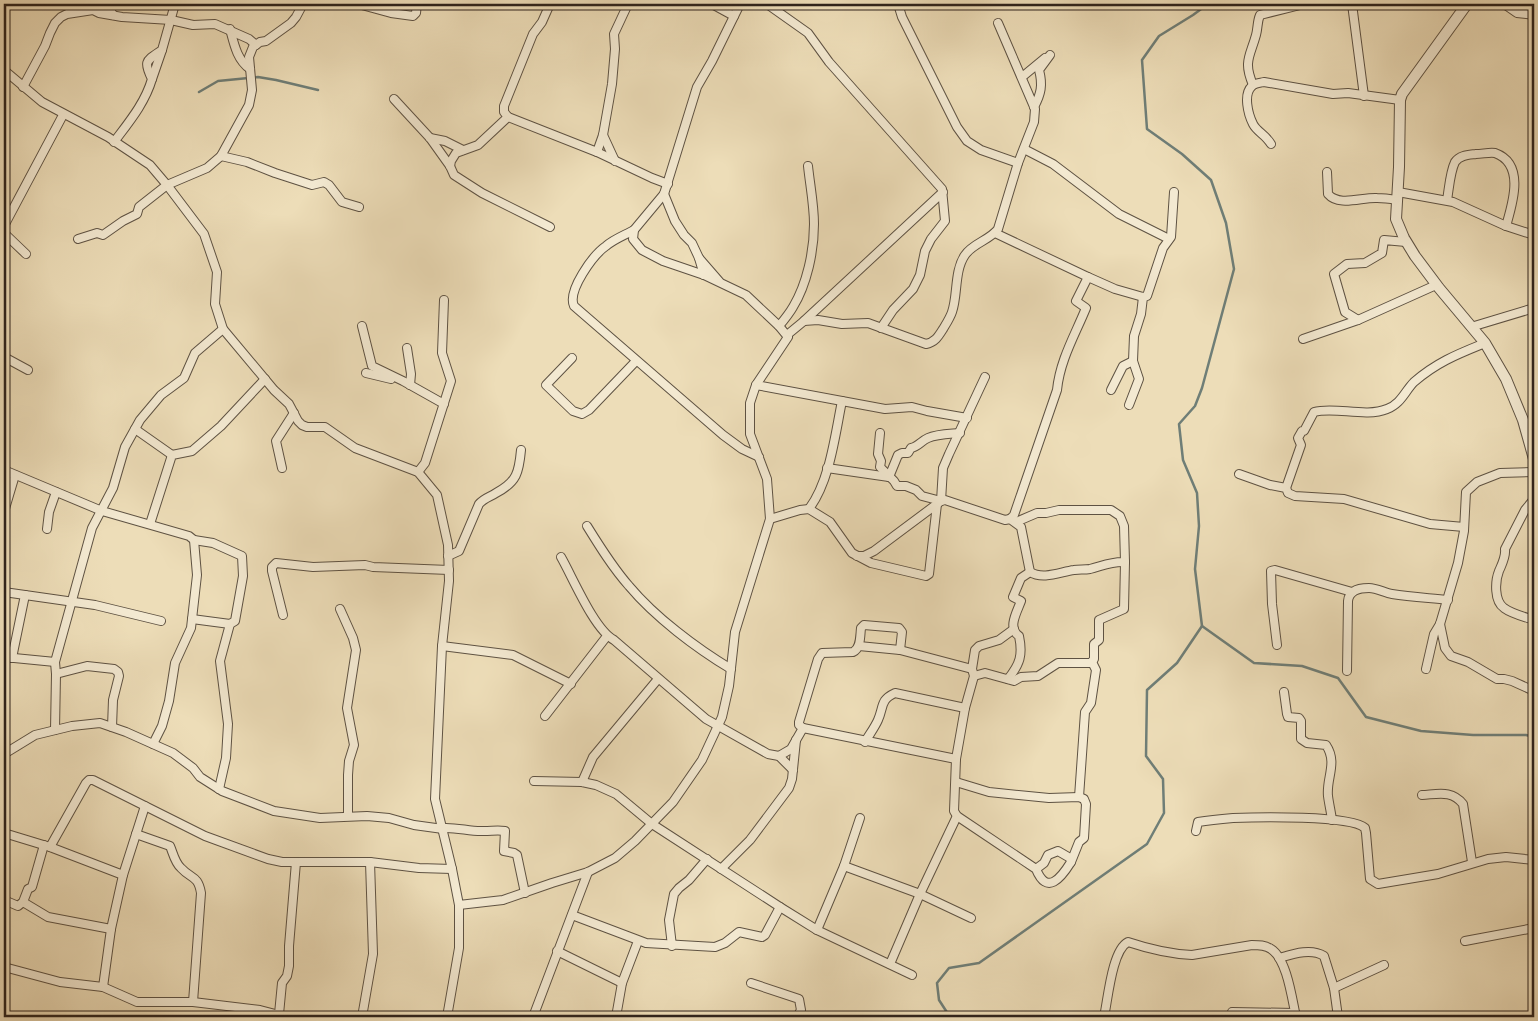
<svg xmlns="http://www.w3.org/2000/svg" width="1538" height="1021" font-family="'IM FELL Double Pica',serif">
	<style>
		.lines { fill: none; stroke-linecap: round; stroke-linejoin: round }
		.stream { stroke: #6f7e77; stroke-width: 2.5 }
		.minor-casing { stroke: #5e5243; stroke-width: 10 }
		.tertiary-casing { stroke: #5e5243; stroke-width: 12 }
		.minor { stroke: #f3e9d1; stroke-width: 8 }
		.tertiary { stroke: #f3e9d1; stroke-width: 10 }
	</style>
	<rect width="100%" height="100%" fill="#edddb8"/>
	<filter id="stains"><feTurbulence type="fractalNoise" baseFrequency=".004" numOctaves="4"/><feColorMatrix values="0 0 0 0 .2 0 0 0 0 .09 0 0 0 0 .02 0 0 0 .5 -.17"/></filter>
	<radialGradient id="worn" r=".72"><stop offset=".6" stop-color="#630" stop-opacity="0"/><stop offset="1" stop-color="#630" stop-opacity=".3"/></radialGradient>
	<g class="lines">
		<!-- stream -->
		<g class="stream">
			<path d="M199 92 218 81 258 77 276 80 318 90"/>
			<path d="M1202 626 1254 663 1302 666 1338 678 1366 717 1421 731 1473 735H1526L1534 737"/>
			<path d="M950 1017 939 1000 937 983 949 968 979 963 1147 844 1164 813 1163 779 1146 756 1147 690 1177 663 1202 626 1195 569 1199 526 1197 493 1183 460 1179 424 1195 406 1202 388 1234 269 1226 223 1211 180 1182 154 1147 129 1142 60 1159 36 1193 15 1208 4"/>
		</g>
		<defs>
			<g id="minor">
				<path d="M102 4 108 6 113 15"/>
				<path d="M358 4 391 13 413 16 416 13 417 4"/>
				<path d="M712 4 734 16"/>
				<path d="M767 4 808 33 829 62 942 189 945 221 931 239 925 251 920 275 913 289 893 310 881 328"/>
				<path d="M898 4 902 17 957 127 967 141 981 150 1018 163"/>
				<path d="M1352 4 1364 96"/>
				<path d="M1504 4 1517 13 1534 15"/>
				<path d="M230 29C234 44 237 60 250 69"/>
				<path d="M4 70 42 102 108 137 150 165 167 185 204 234 217 272 215 304 223 329 274 390 289 404 298 421 302 425 307 427H325L355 448 418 472 437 495 448 545 449 581 442 646 435 799 452 869 459 905V948L447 1017"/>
				<path d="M1022 77 1045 58"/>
				<path d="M152 79 162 50"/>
				<path d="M1253 85C1243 61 1250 57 1256 35 1258 28 1257 22 1260 15L1304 4"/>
				<path d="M23 87 45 46 50 33 55 23 61 17 67 14 93 10 99 13 122 17 171 20 193 25 215 24 249 39 256 45"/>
				<path d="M394 99 430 138 450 166 454 175 482 193 550 227"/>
				<path d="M1034 107C1041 94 1043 85 1039 70L1050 55"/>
				<path d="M508 117 504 112V106L533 34 542 22 550 4"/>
				<path d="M603 135 615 161"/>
				<path d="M430 138 445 141 463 150"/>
				<path d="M114 142C129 122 145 103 152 79 143 61 146 61 162 50L175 4"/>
				<path d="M1271 144C1265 134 1257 132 1253 124 1248 114 1243 94 1252 86 1255 83 1260 83 1264 82L1333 94 1348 93 1400 100"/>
				<path d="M1024 149 1053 164 1119 214 1169 239"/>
				<path d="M597 152 603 135 612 84 615 49 614 34 628 4"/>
				<path d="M221 156 247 162 275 173 312 185 324 182 329 185 342 202 359 207"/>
				<path d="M450 166 451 161 456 153 478 145 508 117 597 152 652 178 668 184"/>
				<path d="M1327 172 1328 194C1339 207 1362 197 1377 198 1384 198 1391 199 1397 200"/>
				<path d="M1398 192 1453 202 1506 226 1534 235"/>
				<path d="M664 194 675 221 684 235 692 243 699 258 704 275"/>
				<path d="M1447 200C1449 189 1450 172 1455 162 1460 155 1468 155 1476 154 1482 154 1490 152 1495 153 1526 164 1512 205 1506 226"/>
				<path d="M4 226 63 115"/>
				<path d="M634 230C625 235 614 239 606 246 593 255 567 291 574 306L723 435 742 449 759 457"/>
				<path d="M4 233 26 254"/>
				<path d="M995 233 1088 277 1115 289 1143 297 1147 296 1163 248 1171 237 1174 192"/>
				<path d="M78 239 97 233 103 235 123 221 137 214 139 207 167 185 207 168 221 156 249 105 252 90 249 57 253 47 260 42 266 41 291 23 296 17 303 4"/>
				<path d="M699 258 719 281"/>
				<path d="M1358 320 1345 312 1334 274 1347 264 1365 263 1382 253 1384 240 1406 242"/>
				<path d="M804 321 943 192"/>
				<path d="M362 326 372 366 403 381 444 404"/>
				<path d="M779 326C784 320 789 314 793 307 807 284 814 251 814 224 814 205 810 185 808 166"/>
				<path d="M1471 327 1534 308"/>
				<path d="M787 335 804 321 818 320 842 324 868 323 926 344C935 342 938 337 943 329 946 324 950 318 952 312 958 295 954 271 965 255 973 243 990 240 998 229L1018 163 1034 122 1035 109 998 23"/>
				<path d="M1303 339 1358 320 1436 285"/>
				<path d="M407 348 411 374 410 385"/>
				<path d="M4 357 28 370"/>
				<path d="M572 358 546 385 573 411 582 414 589 410 636 361"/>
				<path d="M366 373 391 379"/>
				<path d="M756 385 885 409 912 407 927 411 967 418"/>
				<path d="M1111 390 1123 366 1133 361"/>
				<path d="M1129 405 1139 379 1133 361 1134 336 1141 314 1143 297"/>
				<path d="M135 429 172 455"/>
				<path d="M880 433 878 454 881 461 880 467 894 481 897 486H906L916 490 922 496 941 501 945 500 1005 520 1010 519 1021 527 1030 572"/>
				<path d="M282 468 276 441 294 413"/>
				<path d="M827 468 889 477"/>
				<path d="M4 470 102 511 189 536 194 540 213 543 242 556 243 576 235 621 230 624 220 661 228 724 226 758 219 789"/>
				<path d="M418 472 425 463 451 381 442 353 444 300"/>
				<path d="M1239 474 1270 485 1286 488 1288 493 1295 496 1344 499 1430 524 1464 527"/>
				<path d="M889 477 898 455 902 453H908L911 448C918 447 921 441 928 438 937 434 950 434 960 433"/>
				<path d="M1286 488 1301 445 1298 438 1302 431H1304L1314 412C1335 406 1365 418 1387 409 1401 404 1405 391 1414 382 1437 362 1458 354 1485 343"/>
				<path d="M1534 499 1525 510 1505 549C1506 557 1502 564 1499 571 1495 581 1494 601 1504 608 1512 614 1525 617 1534 620"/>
				<path d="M809 509C830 481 835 435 842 401"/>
				<path d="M4 512 15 475"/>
				<path d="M770 519 800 510 809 509 830 522 852 553 871 563 926 576 929 574 937 504"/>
				<path d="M1010 519 1014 515 1057 390C1060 360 1075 335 1086 308L1076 301 1088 277"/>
				<path d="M150 524 172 455 192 451 221 426 265 379"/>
				<path d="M587 526C600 547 613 568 629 586 655 617 696 648 731 669"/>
				<path d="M47 529 49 512 56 492"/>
				<path d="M448 556 459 551 479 504C484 498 490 497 496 493 517 482 519 472 521 450"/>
				<path d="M857 556H864L874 551 941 501 943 468 949 454 985 377"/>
				<path d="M561 557C573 578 594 629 614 640L706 719 768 754 779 756 793 770"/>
				<path d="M4 592 95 605 161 621"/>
				<path d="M340 609 353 638 356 650 347 708 354 745 349 761 348 775V816"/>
				<path d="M283 615 272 571V567L276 563 313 567 365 565 373 567 449 570"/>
				<path d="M192 619 230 624"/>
				<path d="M1440 624 1445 648 1451 656 1468 662 1497 679H1504L1512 681 1534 691"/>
				<path d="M1014 629 999 640 979 646 975 650 972 669 974 676 965 708 956 759 954 811 957 816 1036 869C1047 896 1061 878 1071 862L1070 858 1058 851 1048 855 1044 863 1036 869"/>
				<path d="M1277 645 1272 604 1271 571 1275 570 1352 592"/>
				<path d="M442 646 513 655 571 684"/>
				<path d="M859 646 900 650 972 669"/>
				<path d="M900 650 902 632 899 628 864 625 861 628C860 636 861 648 853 652L822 653 818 659 799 722V725L803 728 956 759"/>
				<path d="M4 657 55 662"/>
				<path d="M12 658 25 595"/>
				<path d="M1426 669 1434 634 1440 624 1458 563 1464 531 1466 492 1477 482 1500 473 1534 472"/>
				<path d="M1347 671 1348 601C1349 590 1359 588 1369 588 1377 588 1385 593 1392 594 1411 597 1430 598 1448 600"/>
				<path d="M56 674 87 666 114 669 118 672 119 676 113 700 112 727"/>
				<path d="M974 676 985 673 1014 681 1021 677 1038 676 1058 663H1091L1094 659V644L1099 640V620L1124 609 1125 562"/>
				<path d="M1008 679C1020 664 1023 655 1019 636 1007 628 1017 612 1021 601L1013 597 1021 578 1030 572C1043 580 1060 572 1074 570 1079 569 1084 570 1090 569 1102 566 1112 561 1125 562L1124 526 1120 516 1111 510H1059L1046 513H1037L1016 522"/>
				<path d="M1284 692 1287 714 1288 717 1299 718 1301 721V739L1307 743 1326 745C1338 763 1326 778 1328 796 1329 804 1331 812 1332 820"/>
				<path d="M545 716 607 636"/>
				<path d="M55 730 56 674 55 662 92 528 113 488 125 447 140 420 161 395 184 378 195 353 223 329"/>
				<path d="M865 742C869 735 875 727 878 720 884 706 880 700 895 693L965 708"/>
				<path d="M153 744 162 726 169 701 175 663 191 628 197 575 194 540"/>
				<path d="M4 754 35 735 72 726 100 723 126 732 173 753 193 768 200 777 222 791 274 811 320 818 367 816 389 818 414 825 443 829"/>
				<path d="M779 756 791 749 803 728"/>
				<path d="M534 781 582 782 596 785 616 794 652 824 780 907 817 930 912 975"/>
				<path d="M582 782 593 757 658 679"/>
				<path d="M956 782 989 792 1049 798 1079 797 1084 799 1086 804 1084 838 1079 842 1071 862"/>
				<path d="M1422 795C1439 794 1452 790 1463 804L1472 862"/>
				<path d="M1079 797 1085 712 1091 703 1096 670 1092 662"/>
				<path d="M443 828C457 827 471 832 484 831 492 831 498 830 505 831L504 851 514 853 517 855 525 893"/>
				<path d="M1196 831 1198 822C1210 820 1221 819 1233 818 1256 817 1351 815 1365 828L1366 833 1370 879 1378 884 1438 874 1488 859 1506 857 1534 860"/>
				<path d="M4 833 50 847 123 875"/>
				<path d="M136 834 170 846C173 853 175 863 181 868 191 879 198 875 201 893L193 1002"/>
				<path d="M50 847 86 783 89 780H93L205 836 268 859 282 862H370L419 868 452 869"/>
				<path d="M844 866 920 894 971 918"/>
				<path d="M721 869 750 840 789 788 792 779 796 740"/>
				<path d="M4 900 18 906 23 902 28 889 32 887 44 845"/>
				<path d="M23 902 48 917 111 929"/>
				<path d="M459 905 503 900 552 883 588 872 615 858 635 841 673 802 702 760 722 717 729 686 735 632 770 519 767 479 750 434V403L756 385 788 337 779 326 746 295 704 275 663 261 642 250 633 239 634 230 664 194 697 87 712 61 740 4"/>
				<path d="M572 915 646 943 715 947 725 943 739 932 762 937 765 935 780 907"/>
				<path d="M817 930 844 866 860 818"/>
				<path d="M1465 941 1534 928"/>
				<path d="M672 946 669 920 674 894 679 888 689 880 707 859"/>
				<path d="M557 951 622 983"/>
				<path d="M1279 958C1293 954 1311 948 1324 956L1334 988 1338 1017"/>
				<path d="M890 964 920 894 957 816"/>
				<path d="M4 967 60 982 103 987 137 1002H193L260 1010 287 1017"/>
				<path d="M751 983 799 999 801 1010 797 1017"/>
				<path d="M103 987 111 929 123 875 145 806"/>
				<path d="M1334 988 1384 965"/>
				<path d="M1232 1012 1295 1013"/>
				<path d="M279 1014 282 983 287 976 289 966V946L296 862"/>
				<path d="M362 1017 373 954 370 862"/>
				<path d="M533 1017 588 872"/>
				<path d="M616 1017 622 983 638 941"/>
				<path d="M720 1017 737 1016"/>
				<path d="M1104 1017C1108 999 1112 950 1128 942 1149 949 1170 954 1192 955L1252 945C1259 945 1265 945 1271 949 1287 959 1292 999 1296 1017"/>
			</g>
			<path id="tertiary" d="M1467 4 1402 94 1400 100 1399 167 1396 219 1404 238 1415 256 1439 288 1485 343 1506 379 1523 420 1534 459"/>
		</defs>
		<!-- minor casing -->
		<use href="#minor" class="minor-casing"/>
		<!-- tertiary casing -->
		<use href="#tertiary" class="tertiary-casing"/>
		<!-- minor -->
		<use href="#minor" class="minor"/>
		<!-- tertiary -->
		<use href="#tertiary" class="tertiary"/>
	</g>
	<!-- margin -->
	<rect width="1538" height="1021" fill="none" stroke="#edddb8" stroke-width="20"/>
	<rect x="5" y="5" width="1528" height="1011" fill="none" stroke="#2e231c" stroke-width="2.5"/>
	<rect x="10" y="10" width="1518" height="1001" fill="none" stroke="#2e231c"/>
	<rect width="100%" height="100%" filter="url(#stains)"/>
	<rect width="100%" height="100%" fill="url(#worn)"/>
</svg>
